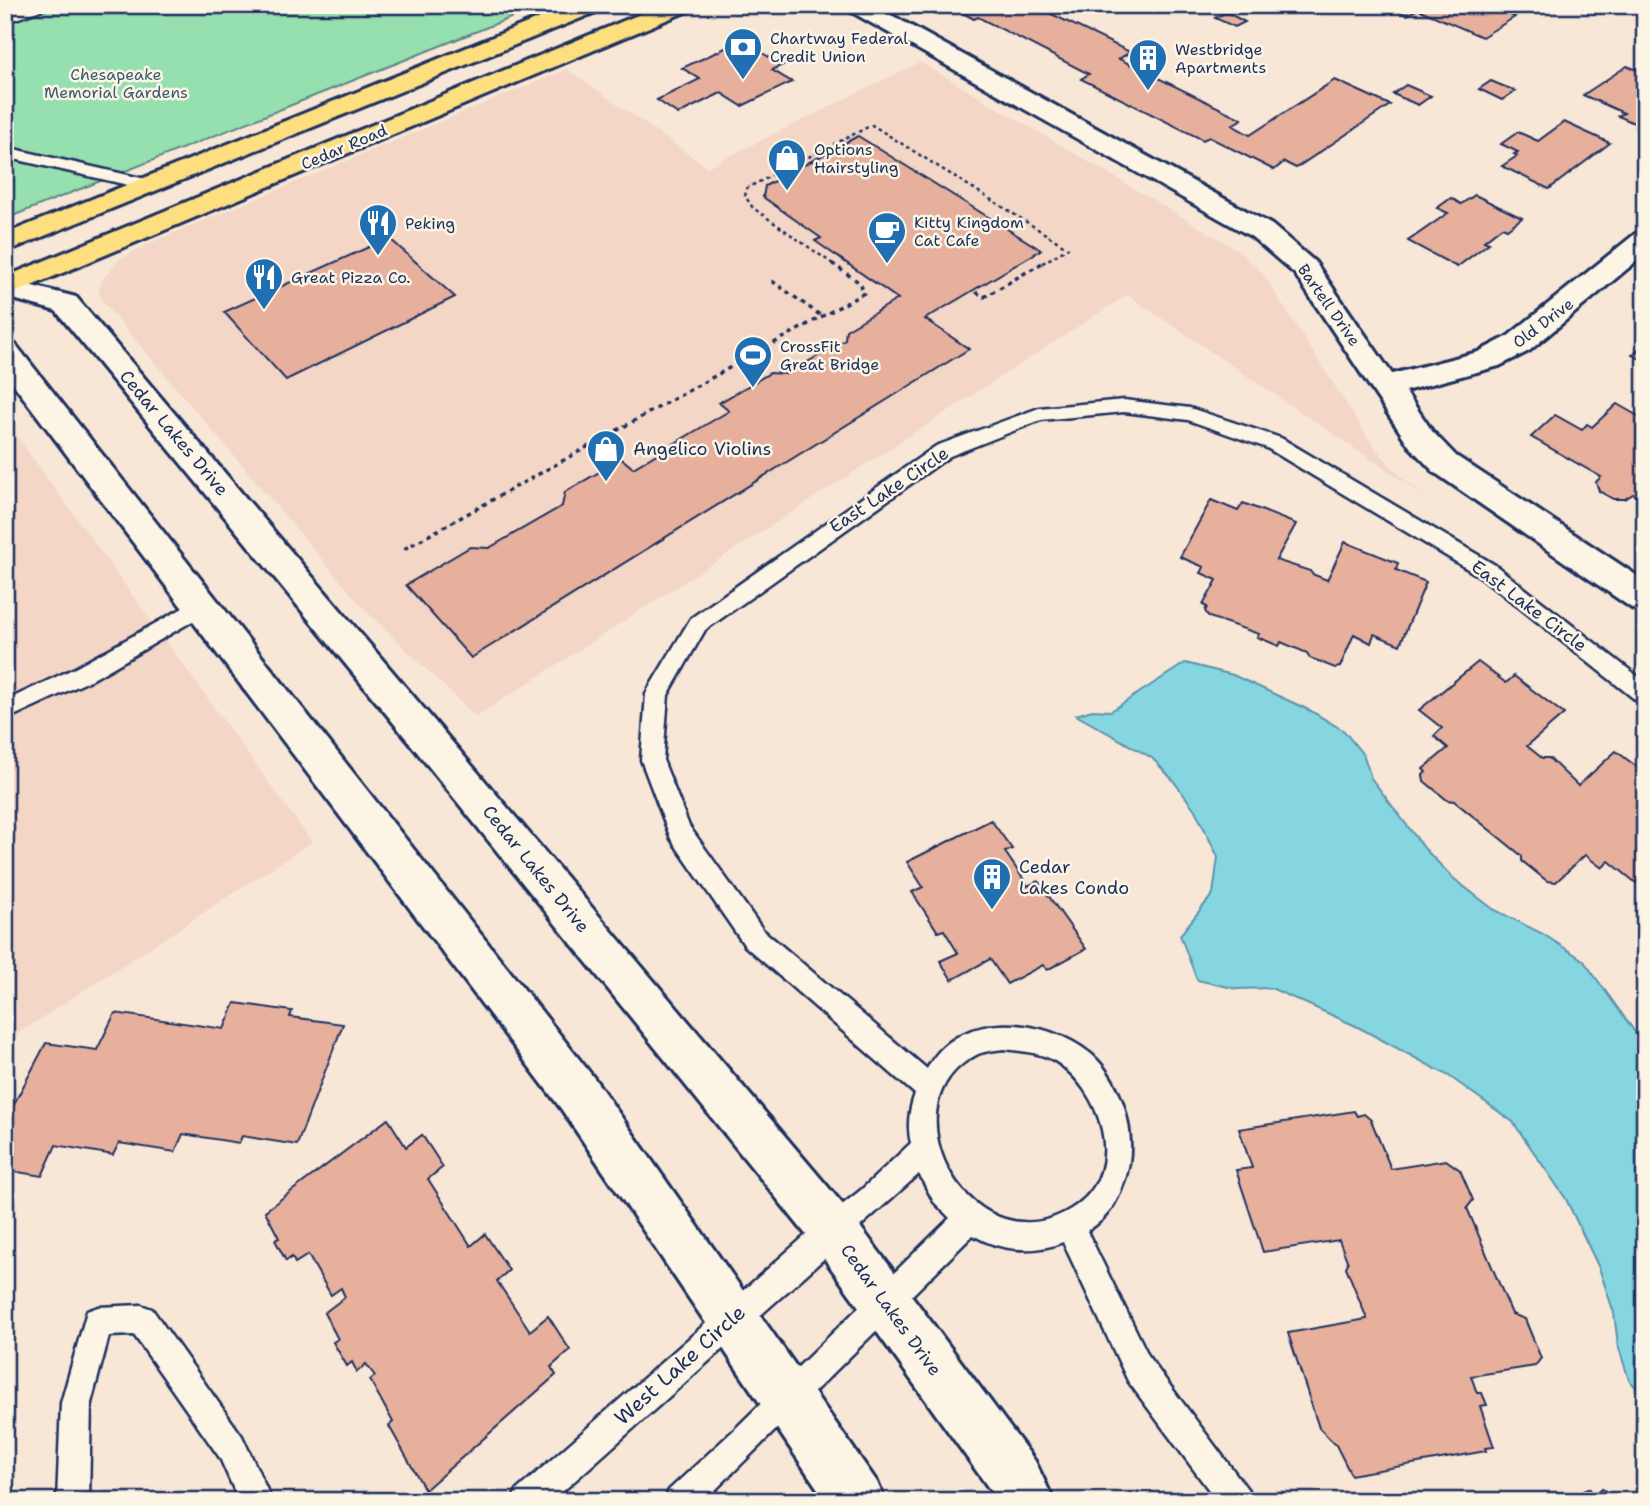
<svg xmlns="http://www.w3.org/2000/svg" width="1650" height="1506" font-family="'Shantell Sans',sans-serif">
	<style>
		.built { fill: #f3d6c6 }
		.green { fill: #96dfaf; stroke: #588786; stroke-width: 2 }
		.water { fill: #85d6e0; stroke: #5b93ac; stroke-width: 2 }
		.building { fill: #e7b09d; stroke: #1b2f5e; stroke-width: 2 }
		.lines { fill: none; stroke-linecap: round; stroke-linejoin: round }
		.lane-casing { stroke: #1b2f5e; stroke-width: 5 }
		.street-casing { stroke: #1b2f5e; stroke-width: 6 }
		.primary-casing { stroke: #1b2f5e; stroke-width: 6 }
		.path-far1 { stroke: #1b2f5e; stroke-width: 2.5; stroke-dasharray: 3.5 3.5; stroke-linecap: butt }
		.path { stroke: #1b2f5e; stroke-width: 3.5; stroke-dasharray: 4.5 4.5; stroke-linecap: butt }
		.lane { fill: #fcf5e5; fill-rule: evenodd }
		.street { fill: #fcf5e5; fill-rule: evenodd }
		.primary { fill: #fedf80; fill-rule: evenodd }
		.labels { text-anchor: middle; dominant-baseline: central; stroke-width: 5; stroke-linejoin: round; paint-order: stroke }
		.far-poi-label { font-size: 16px; fill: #1b2f5e; stroke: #fcf5e5; text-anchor: start }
		.far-park-label { font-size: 16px; fill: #3a5b72; stroke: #fcf5e5 }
		.far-street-label { font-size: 16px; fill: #1b2f5e; stroke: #fcf5e5 }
		.street-label { font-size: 18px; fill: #1b2f5e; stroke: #fcf5e5 }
		.poi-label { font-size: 18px; fill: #1b2f5e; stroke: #fcf5e5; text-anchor: start }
		.near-street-label { font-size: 21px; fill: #1b2f5e; stroke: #fcf5e5 }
	</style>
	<rect width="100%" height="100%" fill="#f8e7d7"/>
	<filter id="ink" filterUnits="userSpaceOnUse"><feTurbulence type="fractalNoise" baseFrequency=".0143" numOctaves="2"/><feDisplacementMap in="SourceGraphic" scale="14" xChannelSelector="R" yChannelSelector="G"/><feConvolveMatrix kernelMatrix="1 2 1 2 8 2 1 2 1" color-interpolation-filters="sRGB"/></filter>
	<g filter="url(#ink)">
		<!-- built -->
		<g class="built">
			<path d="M920 62 1236 249 1261 271 1372 444 1401 477 1428 498 1127 295 476 717 365 610 102 301 99 293 101 281 120 259 152 242 567 69 707 167Z"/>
			<path d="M5 420 312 842 5 1042Z"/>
		</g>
		<!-- green -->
		<path class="green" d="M5 5H543L5 219Z"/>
		<!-- water -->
		<path class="water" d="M1185 663 1233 675 1311 711 1344 731 1364 756 1371 778 1425 849 1453 878 1493 909 1543 934 1583 960 1645 1046V1397L1629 1380 1618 1345 1614 1313 1599 1268 1566 1199 1513 1122 1449 1076 1356 1026 1271 988 1237 989 1197 980 1180 935 1213 894 1218 857 1195 810 1172 779 1152 758 1076 715 1092 710 1111 711Z"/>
		<!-- building -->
		<g class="building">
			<path d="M948 5H1033L1130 52 1119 59 1242 119 1232 125 1250 135 1335 80 1390 105 1296 168 1284 162 1274 170 1209 137 1203 140 1081 79 1089 74 978 17 974 19Z"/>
			<path d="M1384 5H1488L1515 17 1482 37 1418 9 1407 15Z"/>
			<path d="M1226 12 1245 22 1235 27 1215 18Z"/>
			<path d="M732 45 752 57 762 53 783 65 772 70 792 82 742 106 721 93 678 114 657 100 700 79 682 68Z"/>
			<path d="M1627 66 1645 73V128L1618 116 1624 113 1583 95Z"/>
			<path d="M1491 81 1515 91 1502 100 1479 89Z"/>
			<path d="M1406 85 1431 96 1418 105 1393 94Z"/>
			<path d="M1564 122 1610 143 1549 189 1502 166 1517 156 1514 154 1518 152 1501 144 1518 132 1538 141Z"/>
			<path d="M858 136 1041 250 925 319 969 349 471 658 406 585 470 547 489 548 562 506 565 492 622 459 633 468 729 411 719 403 770 373 787 374 845 340 846 330 898 299 815 241 821 238 763 197 765 186Z"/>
			<path d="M1475 195 1522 218 1507 229 1502 227 1484 241 1489 243 1457 267 1408 241 1448 213 1437 208 1451 198 1461 204Z"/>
			<path d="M389 238 455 297 286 380 224 312Z"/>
			<path d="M1645 343V361L1632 355Z"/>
			<path d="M1617 404 1645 420V501L1633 494 1625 499H1613L1599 491 1596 482 1601 477 1531 437 1555 415 1582 430 1587 424 1592 427Z"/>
			<path d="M1211 500 1238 511 1243 503 1296 524 1276 560 1310 571 1312 574 1327 580 1345 542 1398 563 1396 570 1426 582 1400 645 1374 634 1371 643 1354 634 1340 667 1335 668 1310 658 1307 653 1281 642 1279 646 1257 637 1259 634 1209 617 1205 611 1207 607 1203 605 1217 580 1201 573 1204 567 1180 557Z"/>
			<path d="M1478 662 1506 683 1514 676 1564 714 1527 746 1542 758H1549L1578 786 1616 751 1645 773V874L1636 883 1609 861 1602 868 1585 855 1556 882 1547 881 1522 861V856L1454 801 1447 800 1424 781 1423 775 1426 772 1423 769 1448 748 1434 736 1442 728 1419 710Z"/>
			<path d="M991 820 1012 849 1005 852 1028 886 1038 881 1086 949 1047 970 1043 965 1007 984 990 959 952 980 940 961 958 953 944 930 938 932 912 892 923 887 907 862Z"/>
			<path d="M235 1003 292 1011 290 1017 343 1024 297 1145 242 1136 239 1143 183 1134 175 1152 119 1143 113 1155 56 1145 42 1176 5 1170V1121L46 1043 97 1050 115 1013 224 1029Z"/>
			<path d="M1354 1111 1357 1116 1364 1114 1371 1120 1391 1169 1446 1160 1460 1170 1473 1200 1467 1208 1512 1314 1525 1319 1541 1358 1535 1366 1471 1376 1477 1393H1482L1487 1405 1480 1406 1494 1447 1485 1448 1486 1451 1351 1475 1336 1445 1319 1428 1288 1333 1367 1319 1346 1267 1348 1263 1339 1240 1263 1252 1236 1170 1252 1168 1239 1129Z"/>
			<path d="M388 1119 406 1147 422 1135 443 1167 428 1179 471 1246 485 1234 509 1270 497 1281 530 1331 548 1316 570 1350 551 1367 556 1375 425 1490 389 1426 393 1422 370 1380 375 1376 366 1364 357 1372 352 1362 347 1366 333 1342 338 1339 324 1313 345 1297 341 1288 331 1295 308 1255 295 1263 292 1257 286 1261 275 1240 279 1238 265 1211Z"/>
			<path d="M1589 1488 1593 1494 1602 1489 1610 1494 1614 1501H1563Z"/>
		</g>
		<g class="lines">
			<defs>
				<g id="lane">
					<path d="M33 5H54L5 23V14Z"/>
					<path d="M5 147 150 180 158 185 150 190 5 157Z"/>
					<path d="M1124 400 1190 408 1281 438 1495 565 1645 682V704L1637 701 1481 577 1267 448 1188 420 1124 412 1041 420 950 456 705 630 668 695 663 760 689 826 763 930 927 1069C958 1008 1046 1017 1091 1054 1123 1082 1138 1136 1126 1176 1119 1199 1109 1218 1087 1231L1150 1359 1248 1490 1253 1501H1217L1128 1381 1063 1242C1034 1254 1000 1251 973 1235L704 1501H664L669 1490 735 1429 950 1218 934 1202 919 1174 552 1501H512L517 1490 823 1220 861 1190 911 1143C907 1128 909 1109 915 1094L745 946 671 839 641 760 646 694 649 688 691 618 936 446 1039 408ZM1004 1049C1021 1051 1040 1052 1055 1061 1100 1089 1128 1168 1077 1205 976 1277 877 1104 978 1054 986 1051 996 1050 1004 1049Z"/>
					<path d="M201 598 208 600 211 606 208 612 93 679 5 720V701L77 667Z"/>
					<path d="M141 1305 152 1309 242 1436 272 1501H239L220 1458 134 1335 109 1336 91 1403 89 1501H57L61 1403 87 1311 98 1307Z"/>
				</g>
				<g id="street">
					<path d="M845 5H873L1272 225 1315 262 1392 374 1478 352 1507 337 1635 234 1645 232V254L1529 351 1499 366 1405 391 1432 431 1456 456 1645 581V613L1633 609 1434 472 1410 447 1295 274 1252 237 848 10Z"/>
					<path d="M5 279 76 297 850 1213 1035 1461 1054 1501H998L816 1247 388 716 56 311 13 299 5 301Z"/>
					<path d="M5 342 16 345 594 1078 877 1482 885 1501H826L562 1110 5 373Z"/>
				</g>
				<g id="primary">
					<path d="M572 5H604L601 10 5 252V234Z"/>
					<path d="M662 5H693L690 10 5 297V277Z"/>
				</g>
			</defs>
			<!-- lane casing -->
			<use href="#lane" class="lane-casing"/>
			<!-- street casing -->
			<use href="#street" class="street-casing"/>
			<!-- primary casing -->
			<use href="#primary" class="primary-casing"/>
			<!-- path-far1 -->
			<path class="path-far1" d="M833 264 753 208 745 196 747 188 872 125 1068 248 1041 264"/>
			<!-- path -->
			<g class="path">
				<path d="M772 281 820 315"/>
				<path d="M976 292 984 297 1044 262"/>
				<path d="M404 549 864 293 860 283 830 262"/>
			</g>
			<!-- lane -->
			<use href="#lane" class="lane"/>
			<!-- street -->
			<use href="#street" class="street"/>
			<!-- primary -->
			<use href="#primary" class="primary"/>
		</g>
	</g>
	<!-- icons -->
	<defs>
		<symbol id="bank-pin" viewBox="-11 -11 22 30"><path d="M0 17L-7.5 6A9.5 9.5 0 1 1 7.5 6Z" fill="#1f6fb2" stroke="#fcf5e5"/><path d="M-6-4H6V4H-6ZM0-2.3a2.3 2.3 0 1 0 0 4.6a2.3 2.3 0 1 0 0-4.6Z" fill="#fff"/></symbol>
		<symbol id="building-pin" viewBox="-11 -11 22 30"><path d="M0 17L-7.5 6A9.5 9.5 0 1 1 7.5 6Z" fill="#1f6fb2" stroke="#fcf5e5"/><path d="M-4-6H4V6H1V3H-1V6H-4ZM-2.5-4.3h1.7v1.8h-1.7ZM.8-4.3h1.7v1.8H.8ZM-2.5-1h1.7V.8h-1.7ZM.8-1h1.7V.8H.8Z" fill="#fff"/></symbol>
		<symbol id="shop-pin" viewBox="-11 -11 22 30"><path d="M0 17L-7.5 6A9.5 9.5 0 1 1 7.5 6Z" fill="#1f6fb2" stroke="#fcf5e5"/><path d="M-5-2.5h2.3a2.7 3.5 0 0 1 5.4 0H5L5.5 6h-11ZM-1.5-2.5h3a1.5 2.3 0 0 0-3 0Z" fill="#fff"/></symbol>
		<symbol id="restaurant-pin" viewBox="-11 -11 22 30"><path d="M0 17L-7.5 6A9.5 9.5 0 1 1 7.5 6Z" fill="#1f6fb2" stroke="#fcf5e5"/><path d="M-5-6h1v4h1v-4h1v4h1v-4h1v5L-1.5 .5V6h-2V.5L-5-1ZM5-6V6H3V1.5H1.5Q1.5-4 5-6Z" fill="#fff"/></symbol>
		<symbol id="cafe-pin" viewBox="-11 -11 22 30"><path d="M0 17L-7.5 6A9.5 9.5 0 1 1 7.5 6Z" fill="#1f6fb2" stroke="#fcf5e5"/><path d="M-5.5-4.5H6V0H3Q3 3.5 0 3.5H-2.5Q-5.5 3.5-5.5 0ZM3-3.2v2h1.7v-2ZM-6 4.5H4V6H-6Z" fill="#fff"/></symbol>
		<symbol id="stadium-pin" viewBox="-11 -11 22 30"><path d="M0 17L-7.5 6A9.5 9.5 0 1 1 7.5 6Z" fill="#1f6fb2" stroke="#fcf5e5"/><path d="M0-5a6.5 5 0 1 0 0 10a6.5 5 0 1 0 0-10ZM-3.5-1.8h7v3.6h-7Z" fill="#fff"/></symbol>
	</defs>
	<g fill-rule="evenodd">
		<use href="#bank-pin" x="721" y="25" width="44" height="60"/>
		<use href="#building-pin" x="1126" y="36" width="44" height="60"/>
		<use href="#shop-pin" x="765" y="136" width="44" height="60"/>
		<use href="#restaurant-pin" x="356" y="201" width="44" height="60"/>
		<use href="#cafe-pin" x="865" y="209" width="44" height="60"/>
		<use href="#restaurant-pin" x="242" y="255" width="44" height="60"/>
		<use href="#stadium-pin" x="731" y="333" width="44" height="60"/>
		<use href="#shop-pin" x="584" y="427" width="44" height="60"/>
		<use href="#building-pin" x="970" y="855" width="44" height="60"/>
	</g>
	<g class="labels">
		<!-- far-poi labels -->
		<g class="far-poi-label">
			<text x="770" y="38">Chartway Federal<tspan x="770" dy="18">Credit Union</tspan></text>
			<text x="1175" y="49">Westbridge<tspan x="1175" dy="18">Apartments</tspan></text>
			<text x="814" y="149">Options<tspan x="814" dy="18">Hairstyling</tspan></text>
			<text x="914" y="222">Kitty Kingdom<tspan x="914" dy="18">Cat Cafe</tspan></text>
			<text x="405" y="223">Peking</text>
			<text x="291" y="277">Great Pizza Co.</text>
			<text x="780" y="346">CrossFit<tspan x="780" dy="18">Great Bridge</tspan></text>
		</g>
		<!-- far-park labels -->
		<g class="far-park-label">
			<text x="116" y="74">Chesapeake<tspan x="116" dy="18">Memorial Gardens</tspan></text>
		</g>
		<!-- far-street labels -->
		<g class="far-street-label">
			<text transform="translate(344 147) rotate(-23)">Cedar Road</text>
			<text transform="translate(1329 305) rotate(55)">Bartell Drive</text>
			<text transform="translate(1543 323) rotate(-37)">Old Drive</text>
		</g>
		<!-- street labels -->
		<g class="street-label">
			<text transform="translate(174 433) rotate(50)">Cedar Lakes Drive</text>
			<text transform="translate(889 490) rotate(-34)">East Lake Circle</text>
			<text transform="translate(1529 606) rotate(37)">East Lake Circle</text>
			<text transform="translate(536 869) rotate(51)">Cedar Lakes Drive</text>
			<text transform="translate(891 1310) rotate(54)">Cedar Lakes Drive</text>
		</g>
		<!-- poi labels -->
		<g class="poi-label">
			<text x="633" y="449">Angelico Violins</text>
			<text x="1019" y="867">Cedar<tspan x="1019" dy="21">Lakes Condo</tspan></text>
		</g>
		<!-- near-street labels -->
		<g class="near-street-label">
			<text transform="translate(680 1365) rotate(-42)">West Lake Circle</text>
		</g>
	</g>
	<!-- margin -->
	<rect width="1650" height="1506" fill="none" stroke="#fcf5e5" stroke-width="28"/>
	<rect x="14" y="14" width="1622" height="1478" fill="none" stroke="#1b2f5e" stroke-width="2.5" filter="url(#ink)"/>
</svg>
